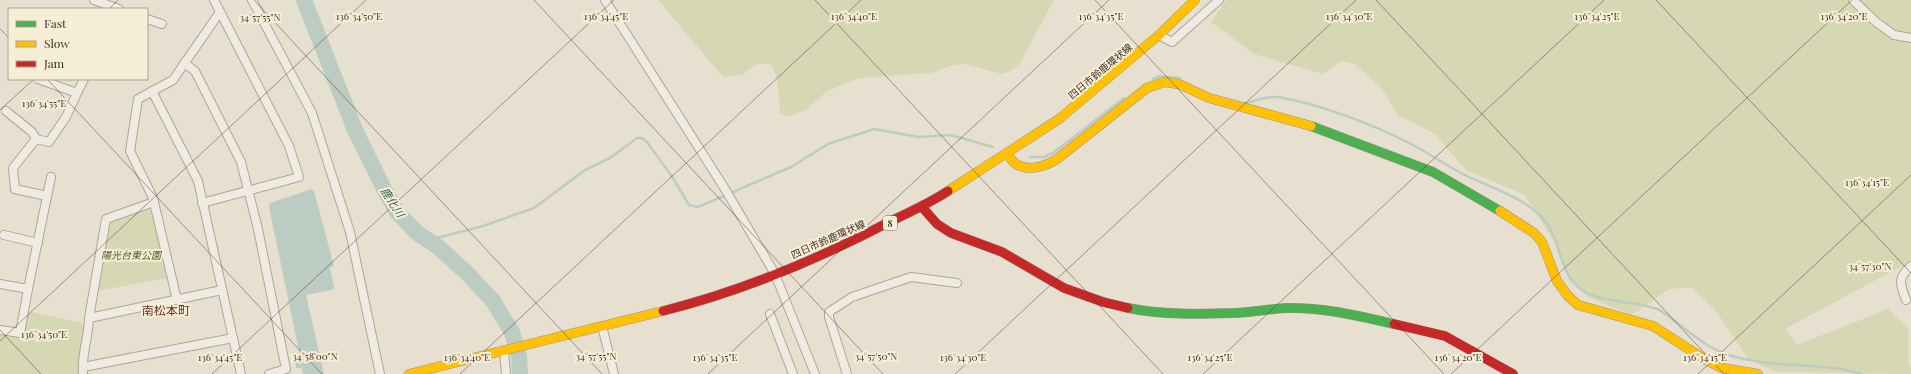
<svg xmlns="http://www.w3.org/2000/svg" width="1911" height="374" font-family="'Playfair Display','Noto Sans JP',serif">
	<style>
		.green { fill: #d6d7b3 }
		.water { fill: #bcccc2 }
		.lines { fill: none; stroke-linecap: round; stroke-linejoin: round }
		.stream { stroke: #bcccc2; stroke-width: 2.5 }
		.river { stroke: #bcccc2; stroke-width: 16 }
		.street-casing { stroke: #ada599; stroke-width: 10 }
		.fast-casing { stroke: #9c958a; stroke-width: 10 }
		.slow-casing { stroke: #9c958a; stroke-width: 10 }
		.jam-casing { stroke: #9c958a; stroke-width: 10 }
		.street { stroke: #efebe3; stroke-width: 8 }
		.fast { stroke: #4caf50; stroke-width: 9 }
		.slow { stroke: #ffc107; stroke-width: 9 }
		.jam { stroke: #c62828; stroke-width: 9 }
		.ticks { fill: none; stroke: #3d2e20; stroke-width: 1; stroke-opacity: 0.45 }
		.labels { text-anchor: middle; dominant-baseline: central; stroke-width: 4; stroke-linejoin: round; paint-order: stroke }
		.shield { fill: #f7eed8; stroke: #756857; stroke-width: 1 }
		.shield-label { font-size: 9px; font-weight: bold; fill: #3d2e20 }
		.street-label { font-size: 10px; fill: #3d2e20; stroke: #f7eed8 }
		.park-label { font-size: 10px; font-style: italic; fill: #4d5a26; stroke: #f7eed8 }
		.water-label { font-size: 11px; font-style: italic; fill: #2f5d5a; stroke: #f7eed8 }
		.quarter-label { font-size: 12px; fill: #6b2e1e; stroke: #f7eed8 }
		.ticks-label { font-size: 10px; text-anchor: middle; fill: #3d2e20; stroke: #f7eed8; stroke-width: 4; stroke-linejoin: round; paint-order: stroke }
	</style>
	<rect width="100%" height="100%" fill="#e7e0d1"/>
	<!-- green -->
	<g class="green">
		<path d="M658 0H1054L1019 65 1008 72 1002 74 964 64 950 66 931 73 859 78 827 91 806 110 786 117 780 113 777 77 771 65 758 63 742 75 723 77Z"/>
		<path d="M1226 0H1911V261L1785 329 1797 345 1888 309 1908 328V362L1911 368V374L1777 372 1749 360 1716 311 1691 287 1670 289 1631 315 1588 297 1568 279 1557 246 1525 195 1466 170 1435 134 1398 115 1382 89 1355 64 1342 61 1323 74 1254 54 1211 22Z"/>
		<path d="M146 208 152 212 167 278 97 291 108 224 112 219Z"/>
		<path d="M28 311 85 324 79 366V374H0V333L22 337Z"/>
	</g>
	<!-- water -->
	<path class="water" d="M312 189 314 191 334 266 330 267 334 288 332 290 306 295 324 374H303L302 368H296L295 363 301 361 269 207 270 203Z"/>
	<g class="lines">
		<!-- stream -->
		<g class="stream">
			<path d="M1153 79 1160 76 1180 78"/>
			<path d="M1246 103C1255 101 1267 96 1277 97 1317 103 1375 125 1411 144 1429 153 1445 165 1463 174 1490 188 1526 197 1546 222 1561 242 1559 274 1582 290 1604 304 1633 300 1657 309 1664 312 1669 317 1675 321 1692 334 1708 349 1729 355 1772 369 1819 361 1862 374"/>
			<path d="M1030 157H1044L1053 153 1124 98"/>
			<path d="M429 240 483 226 534 208 585 170 610 158 637 138H642L647 142 673 178 689 205 698 207 791 167 828 144 874 129 919 137 951 135 993 147"/>
		</g>
		<!-- river -->
		<path class="river" d="M304 0 355 130 384 189 397 212 417 233 437 246 467 273 493 301 512 332 519 356 520 374"/>
		<defs>
			<g id="street">
				<path d="M94 0 119 9"/>
				<path d="M252 0 312 113 350 232 380 374"/>
				<path d="M605 0 725 189 775 274 815 374"/>
				<path d="M1853 0 1876 22 1894 35 1911 38"/>
				<path d="M147 19 162 24"/>
				<path d="M1159 35 1172 42 1219 0"/>
				<path d="M184 63 195 71 241 162 258 229 286 369 269 374"/>
				<path d="M38 79 77 93 66 117 49 142 36 139 13 168 15 189 47 196"/>
				<path d="M152 91 198 181 241 374"/>
				<path d="M77 93 84 79"/>
				<path d="M6 111 32 132 36 139"/>
				<path d="M202 203 299 177 289 146 214 0"/>
				<path d="M4 235 38 243"/>
				<path d="M0 284 28 289 51 177"/>
				<path d="M177 300 153 198 130 151 138 99 173 80 220 12"/>
				<path d="M1906 300C1900 284 1897 278 1911 266"/>
				<path d="M770 314 793 374"/>
				<path d="M89 318 222 290"/>
				<path d="M602 326 614 374"/>
				<path d="M0 330 20 333 28 289"/>
				<path d="M504 351 506 374"/>
				<path d="M83 367 233 338"/>
				<path d="M83 374C81 355 89 336 89 318L106 219 154 202"/>
				<path d="M847 374 829 317V312L852 297 911 277 957 283"/>
			</g>
			<g id="fast">
				<path d="M1311 126 1433 172 1500 211"/>
				<path d="M1128 308C1162 315 1200 314 1234 313 1252 312 1269 309 1286 308 1323 307 1359 316 1394 324"/>
			</g>
			<g id="slow">
				<path d="M1007 154C1010 157 1012 162 1016 164 1029 172 1046 166 1057 159L1147 88 1164 82 1179 84 1209 98 1311 126"/>
				<path d="M948 191 1059 119 1159 35 1195 0"/>
				<path d="M1500 211 1534 233 1542 242 1557 281 1568 296 1578 305 1653 326 1704 359 1722 368 1758 374"/>
				<path d="M409 374 663 311"/>
			</g>
			<g id="jam">
				<path d="M922 207 937 224 951 233 1002 252 1064 288 1103 302 1128 308"/>
				<path d="M663 311C742 291 819 259 891 221 910 212 930 203 948 191"/>
				<path d="M1394 324 1445 336 1513 374"/>
			</g>
		</defs>
		<!-- street casing -->
		<use href="#street" class="street-casing"/>
		<!-- fast casing -->
		<use href="#fast" class="fast-casing"/>
		<!-- slow casing -->
		<use href="#slow" class="slow-casing"/>
		<!-- jam casing -->
		<use href="#jam" class="jam-casing"/>
		<!-- street -->
		<use href="#street" class="street"/>
		<!-- fast -->
		<use href="#fast" class="fast"/>
		<!-- slow -->
		<use href="#slow" class="slow"/>
		<!-- jam -->
		<use href="#jam" class="jam"/>
	</g>
	<!-- ticks -->
	<path class="ticks" d="M254 0 602 374M534 0 883 374M815 0 1163 374M1095 0 1444 374M1376 0 1724 374M1656 0 1911 273M109 9 118 0M0 29 9 38M47 79 322 374M0 110 34 79M0 330 41 374M0 341 366 0M212 374 614 0M460 374 861 0M708 374 1109 0M955 374 1356 0M1203 374 1604 0M1451 374 1852 0M1698 374 1911 175"/>
	<g class="labels">
		<!-- shield labels -->
		<rect class="shield" x="883" y="216" width="14" height="14" rx="3"/>
		<g class="shield-label">
			<text x="890" y="223">8</text>
		</g>
		<!-- street labels -->
		<g class="street-label">
			<text transform="translate(1100 71) rotate(-40)">四日市鈴鹿環状線</text>
			<text transform="translate(828 239) rotate(-24)">四日市鈴鹿環状線</text>
		</g>
		<!-- park labels -->
		<g class="park-label">
			<text x="131" y="255">陽光台東公園</text>
		</g>
		<!-- water labels -->
		<g class="water-label">
			<text transform="translate(393 202) rotate(57)">鹿化川</text>
		</g>
		<!-- quarter labels -->
		<g class="quarter-label">
			<text x="166" y="310">南松本町</text>
		</g>
	</g>
	<g class="ticks-label">
		<text x="359" y="20">136°34'50"E</text>
		<text x="606" y="20">136°34'45"E</text>
		<text x="854" y="20">136°34'40"E</text>
		<text x="1101" y="20">136°34'35"E</text>
		<text x="1349" y="20">136°34'30"E</text>
		<text x="1597" y="20">136°34'25"E</text>
		<text x="1844" y="20">136°34'20"E</text>
		<text x="260" y="21">34°57'55"N</text>
		<text x="44" y="107">136°34'55"E</text>
		<text x="1867" y="186">136°34'15"E</text>
		<text x="1870" y="270">34°57'30"N</text>
		<text x="44" y="338">136°34'50"E</text>
		<text x="315" y="360">34°58'00"N</text>
		<text x="596" y="360">34°57'55"N</text>
		<text x="876" y="360">34°57'50"N</text>
		<text x="220" y="361">136°34'45"E</text>
		<text x="467" y="361">136°34'40"E</text>
		<text x="715" y="361">136°34'35"E</text>
		<text x="963" y="361">136°34'30"E</text>
		<text x="1210" y="361">136°34'25"E</text>
		<text x="1458" y="361">136°34'20"E</text>
		<text x="1705" y="361">136°34'15"E</text>
	</g>
	<!-- legend -->
	<rect x="8" y="8" width="140" height="72" fill="#f7eed8" stroke="#ada18e"/>
	<rect x="16" y="21" width="20" height="6" fill="#4caf50" stroke="#ada18e"/>
	<text x="44" y="28" font-size="12" fill="#3d2e20">Fast</text>
	<rect x="16" y="41" width="20" height="6" fill="#ffc107" stroke="#ada18e"/>
	<text x="44" y="48" font-size="12" fill="#3d2e20">Slow</text>
	<rect x="16" y="61" width="20" height="6" fill="#c62828" stroke="#ada18e"/>
	<text x="44" y="68" font-size="12" fill="#3d2e20">Jam</text>
</svg>
